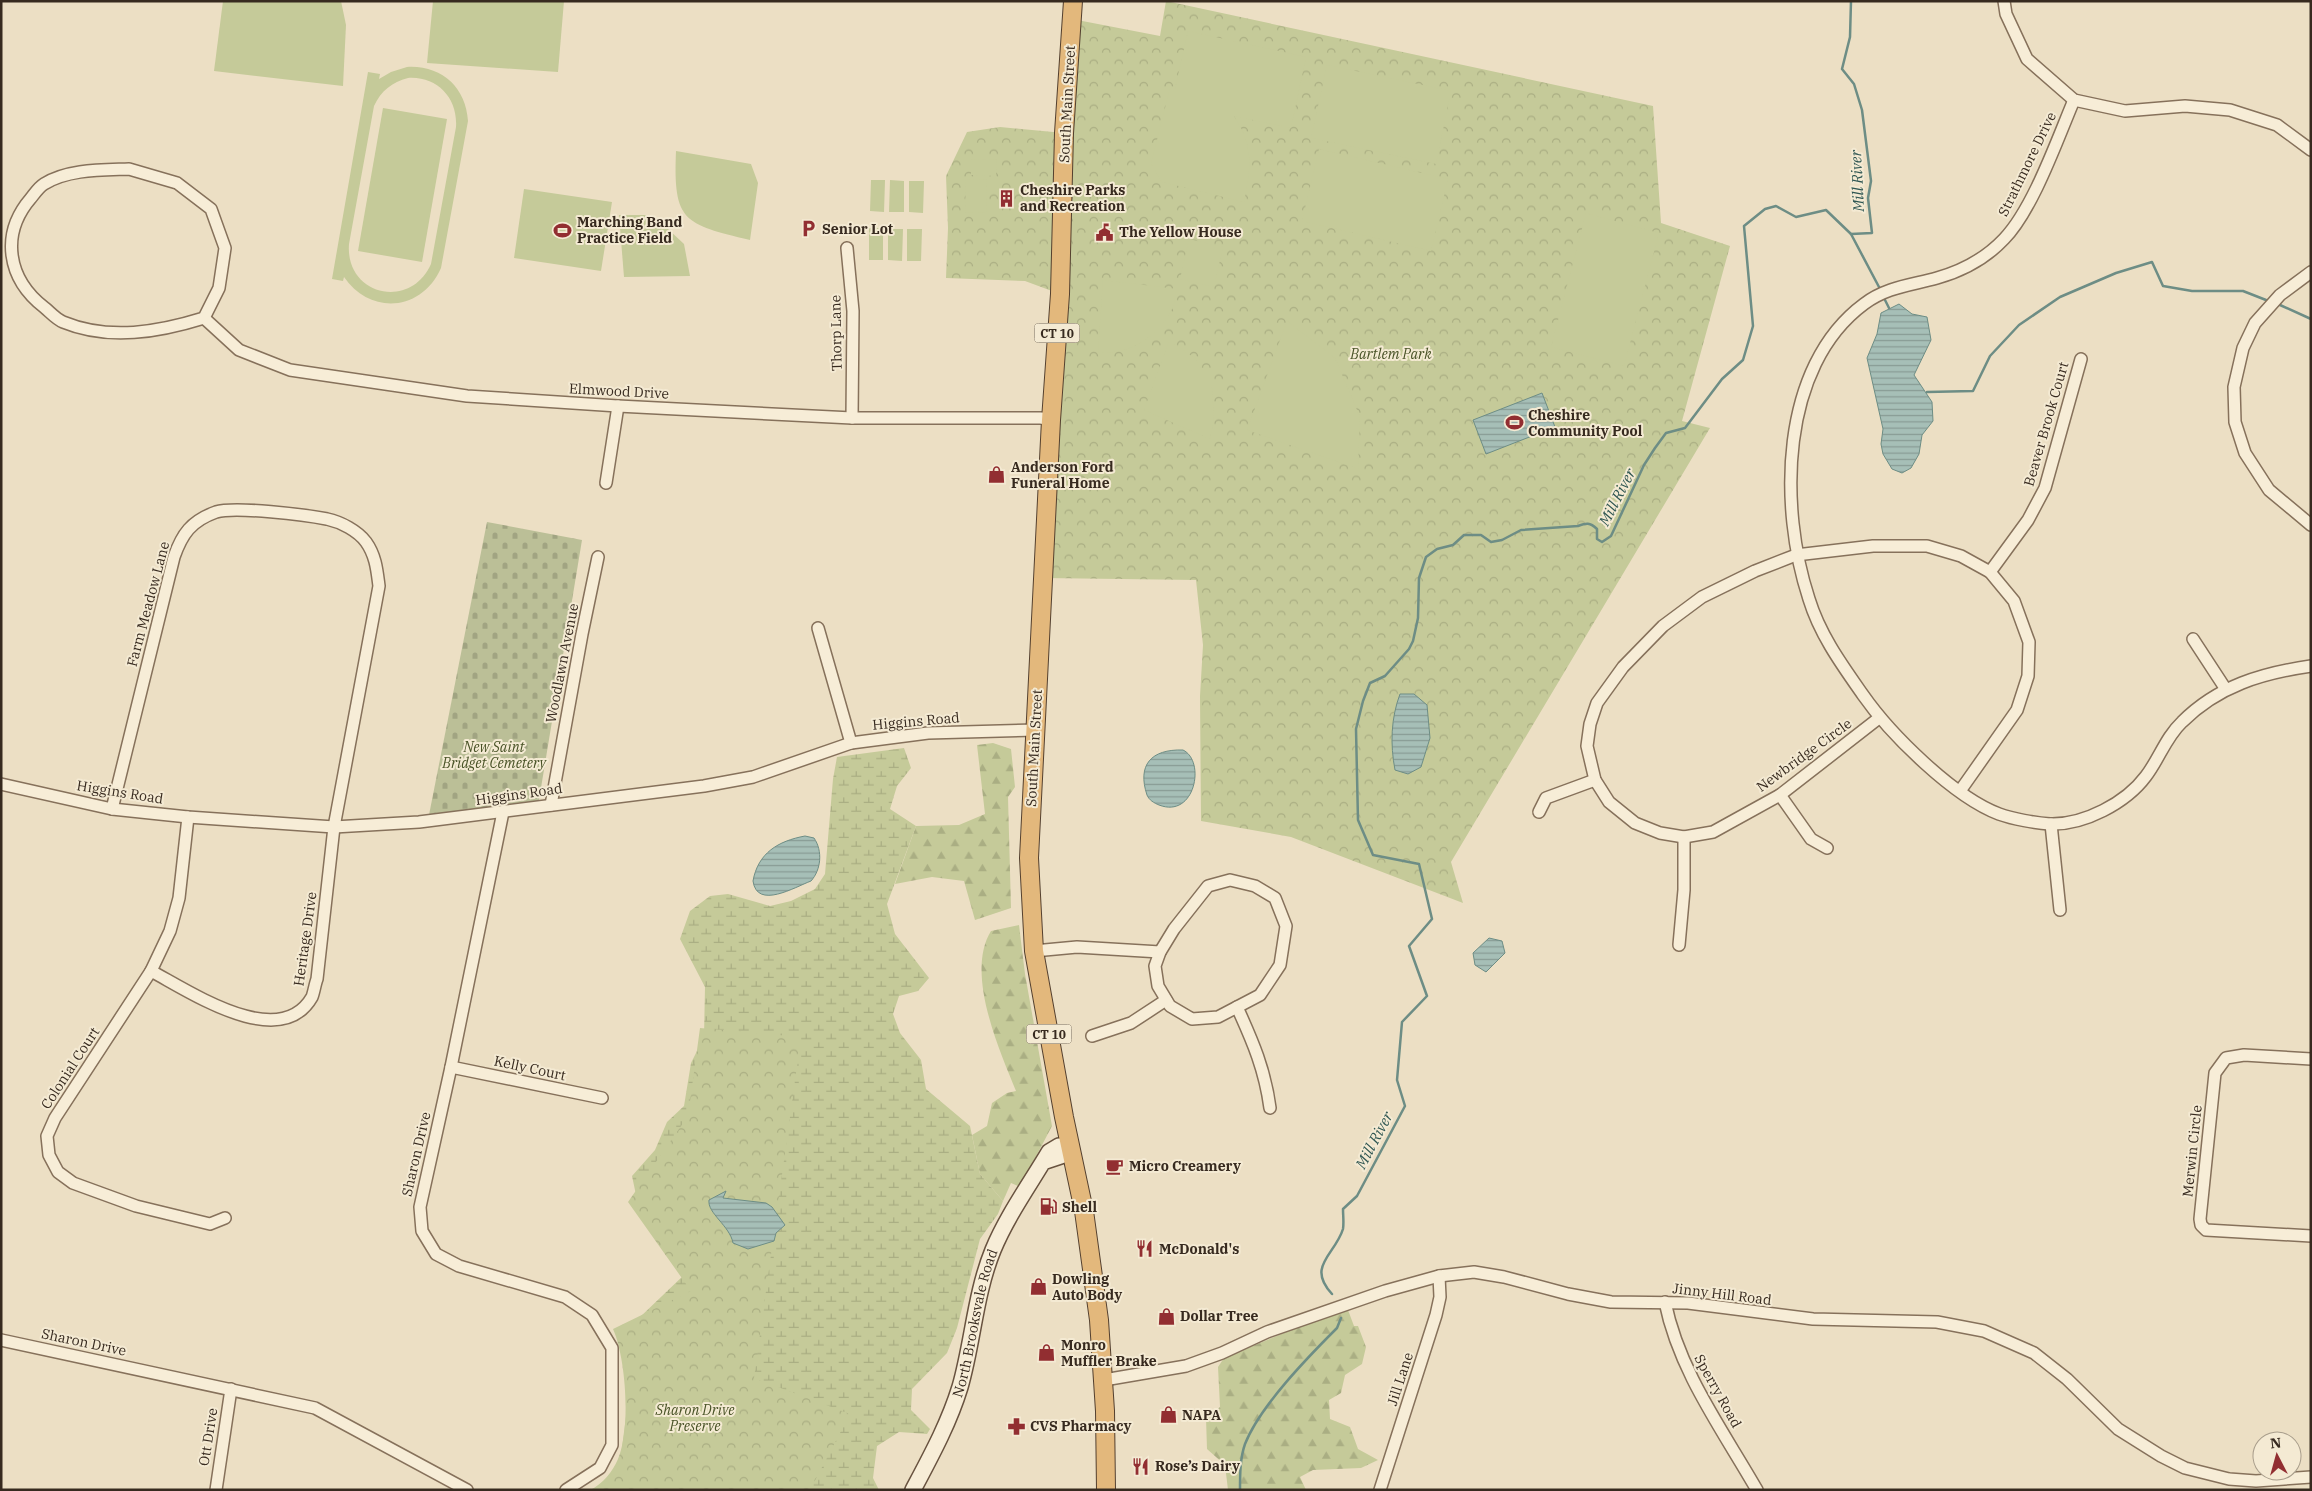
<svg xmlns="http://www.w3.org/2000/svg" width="2312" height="1491" font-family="'IBM Plex Serif',serif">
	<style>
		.forest { fill: url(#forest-firs) }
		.wetland { fill: url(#wetland-marsh); fill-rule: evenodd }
		.cemetery { fill: url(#cemetery-stones) }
		.park { fill: url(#park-crowns) }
		.garden { fill: #c5ca99; fill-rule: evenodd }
		.water { fill: url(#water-rules); stroke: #6d8d85 }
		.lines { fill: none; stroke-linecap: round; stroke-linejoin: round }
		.stream { stroke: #6d8d85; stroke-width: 2.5 }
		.minor-casing { stroke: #86715b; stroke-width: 14 }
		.secondary-casing { stroke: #68523f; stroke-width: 18 }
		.trunk-casing { stroke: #54402f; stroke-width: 20 }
		.minor { stroke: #f7edd7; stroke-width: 11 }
		.secondary { stroke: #f7edd7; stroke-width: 15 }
		.trunk { stroke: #e3b87c; stroke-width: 18 }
		.labels { text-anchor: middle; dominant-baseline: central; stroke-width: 4; stroke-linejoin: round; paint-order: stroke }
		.shield { fill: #f4ead3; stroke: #706455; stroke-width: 1 }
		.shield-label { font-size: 12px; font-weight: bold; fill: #372a1f }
		.street-label { font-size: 14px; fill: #372a1f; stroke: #f4ead3 }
		.poi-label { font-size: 14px; font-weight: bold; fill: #372a1f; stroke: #f4ead3; text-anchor: start }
		.park-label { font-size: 14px; font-style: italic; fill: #485226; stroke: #f4ead3 }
		.water-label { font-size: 15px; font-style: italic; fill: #2f5652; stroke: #f4ead3 }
	</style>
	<defs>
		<pattern id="forest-firs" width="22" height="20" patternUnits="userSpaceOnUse" patternTransform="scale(1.25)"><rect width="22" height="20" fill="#c5ca99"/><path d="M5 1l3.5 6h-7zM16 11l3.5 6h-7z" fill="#aaae83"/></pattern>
		<pattern id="wetland-marsh" width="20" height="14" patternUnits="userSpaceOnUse" patternTransform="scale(1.25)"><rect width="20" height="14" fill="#c5ca99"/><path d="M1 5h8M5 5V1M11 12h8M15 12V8" fill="none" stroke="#aaae83"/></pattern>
		<pattern id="cemetery-stones" width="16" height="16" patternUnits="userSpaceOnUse" patternTransform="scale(1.25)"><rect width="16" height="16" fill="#bbbf97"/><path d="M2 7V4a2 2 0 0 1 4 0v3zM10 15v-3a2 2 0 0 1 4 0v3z" fill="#a1a482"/></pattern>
		<pattern id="park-crowns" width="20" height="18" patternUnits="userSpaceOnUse" patternTransform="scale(1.25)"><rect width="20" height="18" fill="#c5ca99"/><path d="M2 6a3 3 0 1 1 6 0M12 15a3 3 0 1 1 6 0" fill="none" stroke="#aaae83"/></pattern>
		<pattern id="water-rules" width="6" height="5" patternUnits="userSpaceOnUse" patternTransform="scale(1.25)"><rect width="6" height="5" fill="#a6bfb7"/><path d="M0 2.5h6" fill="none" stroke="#889b94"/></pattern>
	</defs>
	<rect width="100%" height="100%" fill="#ecdfc4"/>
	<!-- forest -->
	<g class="forest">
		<path d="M993 743 1011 749 1015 787 1008 797 1011 908 975 920 964 881 932 877 895 884 916 826 959 825 985 814 977 745Z"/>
		<path d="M1019 925 1025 974 1052 1126 1020 1187 1011 1183 1003 1201 980 1174 972 1135 987 1126 992 1103 1007 1093 1016 1091C999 1049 965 973 991 931Z"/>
		<path d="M1348 1310 1354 1326H1358L1366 1347 1362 1364 1345 1375 1341 1393 1329 1400 1330 1419 1350 1427 1358 1449 1378 1460 1361 1468 1313 1470 1300 1477 1306 1490H1228L1225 1465 1207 1449 1206 1418 1220 1407 1218 1367 1224 1358 1308 1323Z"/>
	</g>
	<!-- wetland -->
	<path class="wetland" d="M904 748 911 768 897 786 890 809 916 826 887 904 895 934 929 978 918 991 899 996 893 1014 900 1033 921 1060 926 1089 970 1126 980 1174 1003 1201 998 1214 980 1239 957 1328 947 1353 912 1389 911 1410 930 1429 927 1434 899 1432 877 1446 873 1478 879 1490H604L619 1470 639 1318 685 1274 639 1209 632 1176 655 1150 667 1122 684 1106 691 1063 704 1037 705 987 680 939 690 911 710 896 728 894 770 906 791 901 815 889 825 874 833 779 837 757ZM724 1194 785 1225 776 1233 774 1240Z"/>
	<!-- cemetery -->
	<path class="cemetery" d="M487 522 582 540 538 806 427 825Z"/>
	<!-- park -->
	<g class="park">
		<path d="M1166 1 1653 106 1661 223 1730 246 1682 421 1710 428 1451 862 1463 903 1291 837 1201 821 1200 696 1203 645 1196 580 1043 578 1060 294 1025 281 946 278 948 228 946 176 967 132 1000 127 1064 133 1072 19 1160 36Z"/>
		<path d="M700 1028 801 1037 754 1378 850 1414 810 1490H590C603 1484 613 1471 618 1459 631 1429 626 1358 613 1329L691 1291 628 1202 688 1116Z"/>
	</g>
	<!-- garden -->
	<g class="garden">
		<path d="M223 1H341L346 25 343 86 214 71Z"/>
		<path d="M433 1H564L558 72 427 63Z"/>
		<path d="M1188 31 1306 57 1291 128 1234 116C1254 147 1251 167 1244 202L1162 182 1151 164 1170 88 1175 89Z"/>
		<path d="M1327 65 1451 91 1436 164 1311 138Z"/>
		<path d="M407 67C441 65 466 87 468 121L441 268C422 311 371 316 344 277L343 281 332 279 368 72 380 74 379 79 391 72ZM408 78C437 76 458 98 456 127L431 264C410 311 345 295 349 244L374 106C381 91 392 82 408 78Z"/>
		<path d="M383 108 447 119 422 262 358 251Z"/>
		<path d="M1319 149 1448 179 1431 251 1302 221Z"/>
		<path d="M676 151 751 164 758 183 750 240C684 224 673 222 676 151Z"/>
		<path d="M971 159 997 160 996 176 971 175Z"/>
		<path d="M966 179 987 180 986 213 965 212Z"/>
		<path d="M871 180H885L884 212 870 211Z"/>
		<path d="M890 180 904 181V212H889Z"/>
		<path d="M909 181H924L923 213 909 212Z"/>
		<path d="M524 189 612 202 601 271 514 258Z"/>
		<path d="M1586 213 1659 233 1624 366 1551 347Z"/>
		<path d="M619 215H653L684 244 690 276 624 277Z"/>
		<rect x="869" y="228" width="14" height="32"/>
		<path d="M888 229H903L902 261 888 260Z"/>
		<path d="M907 229H922L921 261H907Z"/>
		<path d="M1189 239 1223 247 1214 287 1180 279Z"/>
		<path d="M1103 280 1177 289C1175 296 1175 305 1171 311 1156 339 1129 354 1098 353Z"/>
		<path d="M1287 321 1335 358 1360 417 1358 469 1247 430Z"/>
		<path d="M1169 341 1195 358 1212 388 1214 420 1210 439 1144 410Z"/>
	</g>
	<!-- water -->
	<g class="water">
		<path d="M1899 304 1912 314 1927 317 1931 340 1914 375 1932 402 1933 421 1922 435 1919 454 1911 468 1902 473 1892 469 1883 454 1881 444 1883 429 1867 358 1877 334 1881 313Z"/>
		<path d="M1542 393 1555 427 1486 454 1473 420Z"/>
		<path d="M1400 694H1414L1427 705 1430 738 1421 767 1408 774 1395 770C1390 744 1391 718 1400 694Z"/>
		<path d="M1183 750C1206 761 1195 819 1159 805 1154 803 1149 800 1147 795 1137 765 1151 749 1183 750Z"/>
		<path d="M805 836 814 838C823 851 821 870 811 881 795 887 757 910 753 881 758 853 778 841 805 836Z"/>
		<path d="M1489 938 1502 941 1505 953 1486 972 1475 965 1473 953Z"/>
		<path d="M726 1191 723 1198 766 1203 772 1207 785 1225 776 1233 774 1241 748 1249 733 1243C730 1226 707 1213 709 1200Z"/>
	</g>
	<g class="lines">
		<!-- stream -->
		<g class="stream">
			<path d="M1851 234 1879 287"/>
			<path d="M1885 300 1889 308"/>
			<path d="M2280 305 2311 319"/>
			<path d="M1927 392 1973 391 1990 356 2019 325 2060 297 2116 273 2152 262 2163 286 2192 291H2243L2266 300"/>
			<path d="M1332 1294C1306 1266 1335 1255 1343 1229 1344 1223 1343 1215 1343 1209L1357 1196 1405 1106 1397 1080 1402 1022 1427 996 1409 946 1432 919 1419 864 1373 855 1358 820 1356 729 1363 701 1370 683 1385 676 1409 649 1413 641 1418 618 1419 578 1426 557 1437 549 1453 545 1464 535H1481L1491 542 1502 540 1521 530 1578 526C1586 523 1590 522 1597 529V539L1602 542 1611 536 1644 465 1655 448 1666 433 1685 428 1722 379 1743 360 1753 326 1744 226 1765 209 1776 206 1796 217 1826 210 1851 234 1872 233 1868 198 1871 181 1862 110 1854 84 1842 69 1850 37 1851 1"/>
			<path d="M1240 1490C1240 1475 1240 1458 1245 1444 1260 1406 1308 1357 1337 1328L1341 1318"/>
		</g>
		<defs>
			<g id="minor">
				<path d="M2004 1 2006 14 2027 59 2074 100 2125 111 2185 106 2230 110 2277 125 2311 150"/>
				<path d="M2074 100C2057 140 2033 209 2004 239 1986 258 1962 271 1937 278 1912 285 1886 287 1864 304 1779 367 1779 508 1809 599 1820 635 1842 665 1863 695 1891 735 1954 797 1999 814 2013 819 2035 823 2050 824 2084 825 2126 803 2146 776 2159 759 2166 737 2182 722 2218 686 2262 673 2311 666"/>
				<path d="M129 169 177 183 211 209 225 248 219 288 204 318C159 332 109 341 63 322 56 319 50 312 45 308 7 279 0 234 31 198 35 193 39 187 44 184 68 169 102 170 129 169Z"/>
				<path d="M847 248 853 311 852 418"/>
				<path d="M2311 272 2280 295 2255 323 2243 348 2234 387 2235 422 2245 453 2269 490 2311 525"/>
				<path d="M204 318 239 350 290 370 467 396 618 406 852 418H1041L1051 420"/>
				<path d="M606 483 618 406"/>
				<path d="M1990 572 2028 520 2045 488 2081 359"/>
				<path d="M818 628 851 743"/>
				<path d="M2193 639 2225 688"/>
				<path d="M1879 718 1780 795 1713 832 1684 837 1660 833 1635 823 1609 802 1595 780 1587 746 1590 724 1597 703 1623 667 1663 626 1702 597 1755 571 1796 555 1873 546H1927L1961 556 1990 572 2014 601 2029 642 2028 676 2017 710 1960 791"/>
				<path d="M1 784 112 809 188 817 334 827 419 822 704 786 753 777 851 743 928 733 1036 730"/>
				<path d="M1780 795 1811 839 1827 848"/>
				<path d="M551 805 582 634 598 557"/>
				<path d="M112 809 174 557C182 534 191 521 216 512 235 506 306 515 327 519 341 522 358 531 366 542 376 556 377 571 379 586L334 827 317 979C315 984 314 992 312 997 280 1053 189 991 151 971"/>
				<path d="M503 812 451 1067 420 1207 422 1231 436 1254 459 1266 565 1297 592 1315 612 1348V1445L600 1468 566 1490"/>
				<path d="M1539 812 1546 798 1595 780"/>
				<path d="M188 817 179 898 170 931 151 971 55 1118 47 1136 49 1155 58 1172 73 1183 136 1206 210 1224 225 1218"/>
				<path d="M2051 824 2060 910"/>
				<path d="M1230 880 1255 886 1275 898 1286 926 1280 965 1260 995 1218 1017 1192 1019 1170 1006 1158 986 1155 966 1160 952 1174 929 1208 886Z"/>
				<path d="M1679 945 1684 890V837"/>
				<path d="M1034 951 1077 947 1160 952"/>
				<path d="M1237 1007C1253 1042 1265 1070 1270 1108"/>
				<path d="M1092 1036 1131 1023 1166 1000"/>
				<path d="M2311 1059 2244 1055 2226 1058 2215 1073 2200 1219 2201 1225 2206 1230 2311 1236"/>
				<path d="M451 1067 602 1098"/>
				<path d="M1665 1302C1679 1371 1722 1429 1757 1490"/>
				<path d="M1 1340 315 1408 467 1490"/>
				<path d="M1104 1380 1186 1366 1222 1353 1267 1332 1385 1291 1439 1276 1474 1272 1504 1277 1568 1294 1611 1302 1688 1303 1813 1319 1937 1322 1984 1331 2034 1353 2067 1379 2118 1429 2161 1456 2185 1468 2229 1479 2256 1481 2311 1477"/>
				<path d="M216 1490 231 1389"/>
				<path d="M1380 1490 1436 1315 1440 1297 1439 1276"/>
			</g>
			<g id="secondary">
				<path id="s1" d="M913 1490C931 1456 949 1423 960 1387 973 1342 975 1294 993 1250 1007 1216 1030 1184 1049 1152L1059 1146H1070L1061 1156 1046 1161"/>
			</g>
			<path id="trunk" d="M1073 1 1064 133 1060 294 1051 420 1029 858 1034 951 1064 1117 1084 1211 1099 1320 1105 1411 1106 1490"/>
		</defs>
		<!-- minor casing -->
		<use href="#minor" class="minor-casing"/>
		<!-- secondary casing -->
		<use href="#secondary" class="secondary-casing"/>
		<!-- trunk casing -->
		<use href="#trunk" class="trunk-casing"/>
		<!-- minor -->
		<use href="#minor" class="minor"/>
		<!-- secondary -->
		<use href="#secondary" class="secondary"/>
		<!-- trunk -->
		<use href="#trunk" class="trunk"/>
	</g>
	<!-- icons -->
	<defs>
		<symbol id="building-bare" viewBox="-9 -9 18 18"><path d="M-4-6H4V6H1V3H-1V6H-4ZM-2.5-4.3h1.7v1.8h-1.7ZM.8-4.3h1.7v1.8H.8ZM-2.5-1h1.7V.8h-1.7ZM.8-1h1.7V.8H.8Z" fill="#922e31" stroke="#f4ead3" stroke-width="2.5" paint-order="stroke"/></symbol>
		<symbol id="parking-bare" viewBox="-9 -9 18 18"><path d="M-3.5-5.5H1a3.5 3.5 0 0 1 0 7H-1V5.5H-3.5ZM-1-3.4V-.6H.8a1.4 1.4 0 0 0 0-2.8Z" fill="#922e31" stroke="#f4ead3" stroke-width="2.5" paint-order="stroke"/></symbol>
		<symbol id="stadium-bare" viewBox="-9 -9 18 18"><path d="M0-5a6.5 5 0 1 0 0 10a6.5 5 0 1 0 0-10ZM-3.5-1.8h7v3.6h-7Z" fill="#922e31" stroke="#f4ead3" stroke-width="2.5" paint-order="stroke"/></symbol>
		<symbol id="civic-bare" viewBox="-9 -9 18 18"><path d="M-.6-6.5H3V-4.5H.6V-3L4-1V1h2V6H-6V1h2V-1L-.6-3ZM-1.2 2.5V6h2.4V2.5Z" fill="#922e31" stroke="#f4ead3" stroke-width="2.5" paint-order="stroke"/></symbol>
		<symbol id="shop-bare" viewBox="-9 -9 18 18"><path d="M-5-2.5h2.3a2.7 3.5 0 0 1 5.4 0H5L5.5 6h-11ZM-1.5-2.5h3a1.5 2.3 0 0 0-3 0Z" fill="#922e31" stroke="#f4ead3" stroke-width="2.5" paint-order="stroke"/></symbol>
		<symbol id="cafe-bare" viewBox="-9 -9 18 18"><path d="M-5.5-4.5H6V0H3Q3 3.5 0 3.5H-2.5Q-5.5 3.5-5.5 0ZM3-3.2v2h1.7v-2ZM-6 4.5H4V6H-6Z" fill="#922e31" stroke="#f4ead3" stroke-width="2.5" paint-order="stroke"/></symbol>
		<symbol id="fuel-bare" viewBox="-9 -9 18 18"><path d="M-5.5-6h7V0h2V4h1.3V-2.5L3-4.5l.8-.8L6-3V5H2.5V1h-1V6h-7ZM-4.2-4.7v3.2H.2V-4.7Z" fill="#922e31" stroke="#f4ead3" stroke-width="2.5" paint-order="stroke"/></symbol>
		<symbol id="restaurant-bare" viewBox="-9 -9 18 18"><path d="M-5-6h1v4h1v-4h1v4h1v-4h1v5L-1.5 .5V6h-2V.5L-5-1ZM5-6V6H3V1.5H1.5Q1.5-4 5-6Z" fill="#922e31" stroke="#f4ead3" stroke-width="2.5" paint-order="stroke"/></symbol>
		<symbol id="pharmacy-bare" viewBox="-9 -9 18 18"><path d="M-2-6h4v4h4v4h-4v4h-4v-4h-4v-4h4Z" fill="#922e31" stroke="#f4ead3" stroke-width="2.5" paint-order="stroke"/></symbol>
	</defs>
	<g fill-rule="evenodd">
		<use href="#building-bare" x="994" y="186" width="25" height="25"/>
		<use href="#parking-bare" x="796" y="216" width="25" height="25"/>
		<use href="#stadium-bare" x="550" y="218" width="25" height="25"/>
		<use href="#civic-bare" x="1092" y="220" width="25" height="25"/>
		<use href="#stadium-bare" x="1502" y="410" width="25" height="25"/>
		<use href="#shop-bare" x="984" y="462" width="25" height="25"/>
		<use href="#cafe-bare" x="1102" y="1154" width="25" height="25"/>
		<use href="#fuel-bare" x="1036" y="1194" width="25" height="25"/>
		<use href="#restaurant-bare" x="1132" y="1236" width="25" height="25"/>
		<use href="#shop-bare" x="1026" y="1274" width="25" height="25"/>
		<use href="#shop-bare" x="1154" y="1304" width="25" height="25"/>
		<use href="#shop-bare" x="1034" y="1340" width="25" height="25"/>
		<use href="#shop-bare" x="1156" y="1402" width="25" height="25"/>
		<use href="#pharmacy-bare" x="1004" y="1414" width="25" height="25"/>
		<use href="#restaurant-bare" x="1128" y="1454" width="25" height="25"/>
	</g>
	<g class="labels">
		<!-- shield labels -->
		<g class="shield">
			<rect x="1034.5" y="323.5" width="45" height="19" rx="4"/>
			<rect x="1026.5" y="1024.5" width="45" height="19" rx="4"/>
		</g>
		<g class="shield-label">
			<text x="1057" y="333">CT 10</text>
			<text x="1049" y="1034">CT 10</text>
		</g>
		<!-- street labels -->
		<g class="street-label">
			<text transform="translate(1067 104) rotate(-87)">South Main Street</text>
			<text transform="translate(2027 164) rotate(-64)">Strathmore Drive</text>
			<text transform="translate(836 333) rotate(-91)">Thorp Lane</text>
			<text transform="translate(619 391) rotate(3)">Elmwood Drive</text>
			<text transform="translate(2046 424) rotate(-74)">Beaver Brook Court</text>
			<text transform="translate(148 604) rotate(-75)">Farm Meadow Lane</text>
			<text transform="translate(562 663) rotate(-79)">Woodlawn Avenue</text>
			<text transform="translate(916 721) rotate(-5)">Higgins Road</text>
			<text transform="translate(1034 748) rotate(-87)">South Main Street</text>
			<text transform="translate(1804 755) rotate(-36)">Newbridge Circle</text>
			<text transform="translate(120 792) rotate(9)">Higgins Road</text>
			<text transform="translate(519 794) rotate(-8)">Higgins Road</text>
			<text transform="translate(305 939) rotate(-82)">Heritage Drive</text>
			<text transform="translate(70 1068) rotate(-57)">Colonial Court</text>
			<text transform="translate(530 1068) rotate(12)">Kelly Court</text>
			<text transform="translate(2192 1151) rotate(-84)">Merwin Circle</text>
			<text transform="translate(416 1154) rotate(-77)">Sharon Drive</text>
			<text transform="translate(1722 1294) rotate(7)">Jinny Hill Road</text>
			<text stroke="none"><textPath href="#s1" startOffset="179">North Brooksvale Road</textPath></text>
			<text transform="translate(84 1342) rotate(12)">Sharon Drive</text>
			<text transform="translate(1400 1379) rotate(-72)">Jill Lane</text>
			<text transform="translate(1718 1391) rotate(61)">Sperry Road</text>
			<text transform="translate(208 1437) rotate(-81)">Ott Drive</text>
		</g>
		<!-- poi labels -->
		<g class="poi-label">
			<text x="1020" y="190">Cheshire Parks<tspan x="1020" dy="16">and Recreation</tspan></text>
			<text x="577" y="222">Marching Band<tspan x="577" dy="16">Practice Field</tspan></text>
			<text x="822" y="229">Senior Lot</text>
			<text x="1119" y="232">The Yellow House</text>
			<text x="1528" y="415">Cheshire<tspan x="1528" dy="16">Community Pool</tspan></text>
			<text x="1011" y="467">Anderson Ford<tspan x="1011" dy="16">Funeral Home</tspan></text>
			<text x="1129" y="1166">Micro Creamery</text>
			<text x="1062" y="1207">Shell</text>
			<text x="1159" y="1249">McDonald's</text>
			<text x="1052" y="1279">Dowling<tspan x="1052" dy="16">Auto Body</tspan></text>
			<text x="1180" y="1316">Dollar Tree</text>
			<text x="1061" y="1345">Monro<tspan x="1061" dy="16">Muffler Brake</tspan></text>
			<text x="1182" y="1415">NAPA</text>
			<text x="1030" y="1426">CVS Pharmacy</text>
			<text x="1155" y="1466">Rose’s Dairy</text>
		</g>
		<!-- park labels -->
		<g class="park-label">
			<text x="1391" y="354">Bartlem Park</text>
			<text x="494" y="747">New Saint<tspan x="494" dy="16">Bridget Cemetery</tspan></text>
			<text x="695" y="1410">Sharon Drive<tspan x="695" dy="16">Preserve</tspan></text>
		</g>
		<!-- water labels -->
		<g class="water-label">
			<text transform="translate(1857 181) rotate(-93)">Mill River</text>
			<text transform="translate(1617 497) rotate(-63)">Mill River</text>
			<text transform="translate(1374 1140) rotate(-62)">Mill River</text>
		</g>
	</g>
	<!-- border -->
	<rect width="2312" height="1491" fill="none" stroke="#372a1f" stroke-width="5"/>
	<!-- north arrow -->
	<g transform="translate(2277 1456) rotate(354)"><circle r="24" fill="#f4ead3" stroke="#a89d8b"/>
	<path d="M0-4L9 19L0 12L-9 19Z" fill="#922e31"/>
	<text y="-8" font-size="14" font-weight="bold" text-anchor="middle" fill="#372a1f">N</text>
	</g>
</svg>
